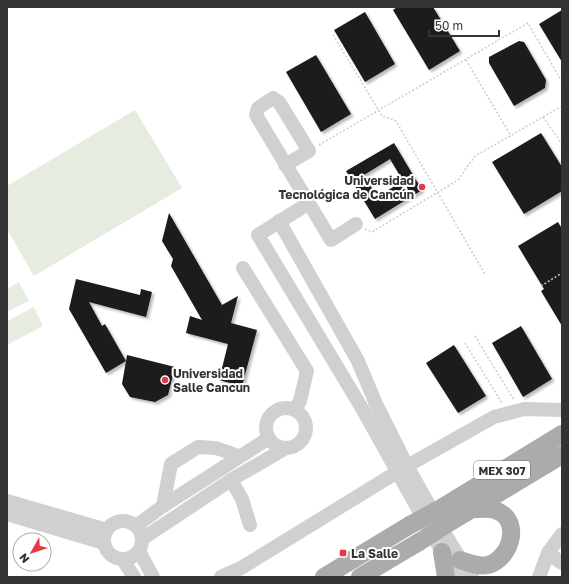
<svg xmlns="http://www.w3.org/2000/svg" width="569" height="584" font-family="'Golos Text',sans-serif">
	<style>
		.green { fill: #e6ecdf }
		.building { fill: #1a1a1a; fill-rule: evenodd; filter: url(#shadow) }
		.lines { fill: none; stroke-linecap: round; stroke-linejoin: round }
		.path { stroke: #cdcdcd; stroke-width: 1.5; stroke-dasharray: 2 2; stroke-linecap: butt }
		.minor { stroke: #d0d0d0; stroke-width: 14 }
		.major { stroke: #ababab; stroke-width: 18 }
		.major-bridge { stroke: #ababab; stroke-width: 18 }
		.poi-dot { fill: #e63946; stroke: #fff; stroke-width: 1.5 }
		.labels { text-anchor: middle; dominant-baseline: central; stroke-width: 4; stroke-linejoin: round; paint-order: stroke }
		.shield { fill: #fff; stroke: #707070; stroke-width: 1 }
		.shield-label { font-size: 11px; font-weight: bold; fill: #333 }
		.poi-label { font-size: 12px; font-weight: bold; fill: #333; stroke: #fff; text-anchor: start }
	</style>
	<defs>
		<filter id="shadow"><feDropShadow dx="2.5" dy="2.5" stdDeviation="1" flood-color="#0004"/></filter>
	</defs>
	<rect width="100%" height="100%" fill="#fff"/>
	<!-- green -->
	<g class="green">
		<path d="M135 110 182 188 34 276 7 229V186Z"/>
		<path d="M19 282 29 301 7 312V289Z"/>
		<path d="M34 307 43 326 7 345V321Z"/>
	</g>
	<!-- building -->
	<g class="building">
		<path d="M397 7H433L460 51 429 70 393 10Z"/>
		<path d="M562 10V62L539 24Z"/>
		<path d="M365 12 395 64 365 82 334 30Z"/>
		<path d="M519 41 524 42 546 80 545 88 514 106 489 63V57Z"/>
		<path d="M316 55 351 114 321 132 286 72Z"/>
		<path d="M541 133 562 167V191L524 214 492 162Z"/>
		<path d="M394 143 422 190 375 219 346 171ZM390 159 403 181 377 197 364 175Z"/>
		<path d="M169 213 222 305 238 296 231 323 257 330 242 386 219 380 228 344 186 333 190 316 202 320 171 266 173 259 162 241Z"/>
		<path d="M558 222 562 229V326L541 291 544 289 518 246Z"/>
		<path d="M76 279 140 295 141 289 152 292 146 317 89 302 102 326 105 324 126 361 127 355 175 367 168 395 155 402 130 397 122 384 126 361 106 373 69 309Z"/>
		<path d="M521 326 552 379 523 397 492 343Z"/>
		<path d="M454 345 486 396 458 413 426 363Z"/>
	</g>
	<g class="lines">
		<!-- path -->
		<g class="path">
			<path d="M333 35 382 116 396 121 485 274"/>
			<path d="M466 60 511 136"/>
			<path d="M543 117 562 144"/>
			<path d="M319 145 528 23 562 82"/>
			<path d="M365 229 372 232 458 180 475 156 562 106"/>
			<path d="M541 286 562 273"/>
			<path d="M475 336 514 400"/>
			<path d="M465 343 502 403"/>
		</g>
		<!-- minor -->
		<g class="minor">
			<path d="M285 165 309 151 279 102 273 98 258 108 256 115 331 240 356 224"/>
			<path d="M309 203 258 235 363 410 442 552 459 577"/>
			<path d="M279 221 358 361 376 404 407 466 451 544 472 577"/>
			<path d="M243 268 307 371 300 401 294 410"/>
			<circle cx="286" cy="428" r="20"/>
			<path d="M231 480 242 499 250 525"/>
			<path d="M7 501 107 530"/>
			<path d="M163 506 171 464 198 447 216 448 239 456"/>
			<path d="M7 514 104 543"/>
			<circle cx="123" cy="540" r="19"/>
			<path d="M136 526 163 506 269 438"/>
			<path d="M142 539 231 480 286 448"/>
			<path d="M139 551 153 577"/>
			<path d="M548 553 562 563"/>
			<path d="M123 560 134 577"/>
			<path d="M221 577 241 568 407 466 494 417 524 409 562 410"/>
			<path d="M539 577 548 553 562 534"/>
		</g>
		<!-- major -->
		<g class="major">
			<path d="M443 507 562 434"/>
			<path d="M452 521 562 455"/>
			<path d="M442 552 446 577"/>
			<path d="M460 560C469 563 478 567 488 565 512 558 522 519 495 510 489 508 479 509 473 509"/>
			<path d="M324 577 410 525"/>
			<path d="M360 577 419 542"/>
		</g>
		<!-- major-bridge -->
		<g class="major-bridge">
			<path d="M410 525 443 507"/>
			<path d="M419 542 452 521"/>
		</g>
	</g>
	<!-- markers -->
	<g class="poi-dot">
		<circle cx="422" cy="187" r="4"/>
		<circle cx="165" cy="380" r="4"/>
		<rect x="339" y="549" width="8" height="8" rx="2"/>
	</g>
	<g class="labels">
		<!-- shield labels -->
		<rect class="shield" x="474" y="461" width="56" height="18" rx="3"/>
		<g class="shield-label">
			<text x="502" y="470">MEX 307</text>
		</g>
		<!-- poi labels -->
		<g class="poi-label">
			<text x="414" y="180" text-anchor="end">Universidad<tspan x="414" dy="14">Tecnológica de Cancún</tspan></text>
			<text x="173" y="373">Universidad<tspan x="173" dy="14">Salle Cancun</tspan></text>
			<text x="351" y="553">La Salle</text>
		</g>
	</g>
	<!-- border -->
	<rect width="569" height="584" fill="none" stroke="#333333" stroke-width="16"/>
	<!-- north arrow -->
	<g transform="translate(32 552) rotate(231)"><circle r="19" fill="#ffffff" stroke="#adadad"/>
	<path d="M0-3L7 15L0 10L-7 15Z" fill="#e63946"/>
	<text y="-6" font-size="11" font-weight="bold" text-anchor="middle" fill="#333333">N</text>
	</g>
	<!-- scale -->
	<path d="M429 30v6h70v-6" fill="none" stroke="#333333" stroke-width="2"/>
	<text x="435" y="30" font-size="12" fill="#333333" stroke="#ffffff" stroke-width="3" paint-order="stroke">50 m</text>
</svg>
